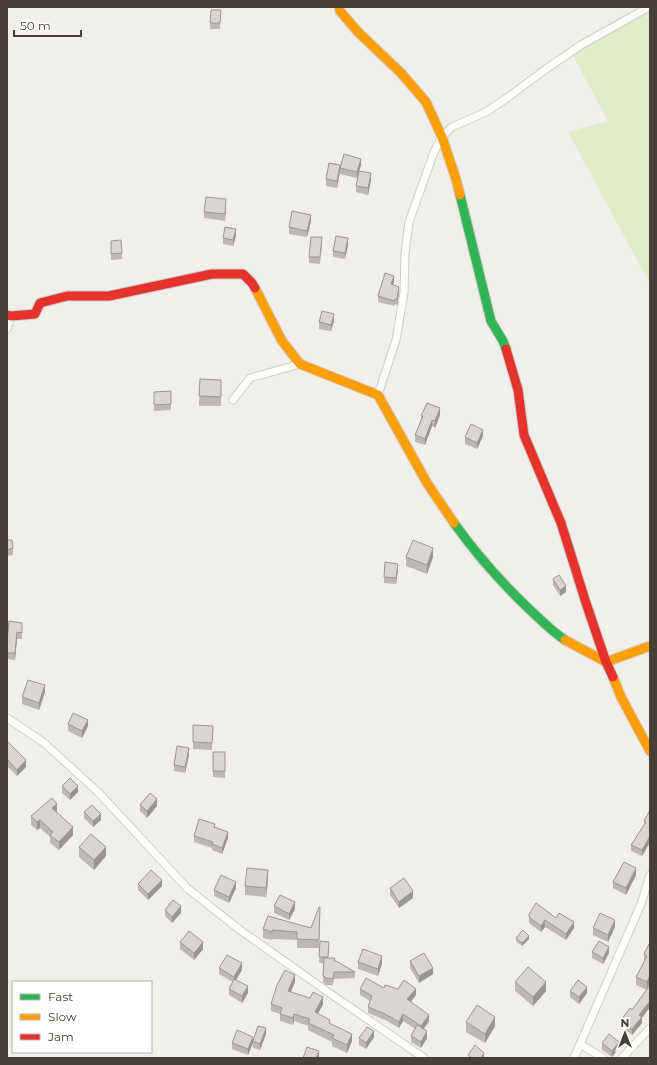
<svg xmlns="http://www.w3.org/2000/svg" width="657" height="1065" font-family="Montserrat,sans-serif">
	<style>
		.green { fill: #e1ecca }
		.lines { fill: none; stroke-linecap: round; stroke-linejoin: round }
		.street-casing { stroke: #cfcdc8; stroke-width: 9 }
		.fast-casing { stroke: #d1ccc2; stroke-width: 11 }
		.slow-casing { stroke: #d1ccc2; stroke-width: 11 }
		.jam-casing { stroke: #d1ccc2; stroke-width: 11 }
		.street { stroke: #fdfdfc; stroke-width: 7 }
		.fast { stroke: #30b455; stroke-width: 9 }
		.slow { stroke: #ff9f0a; stroke-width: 9 }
		.jam { stroke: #e5322d; stroke-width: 9 }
		.wall { fill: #bbb8b5 }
		.shaded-wall { fill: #989693 }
		.building { fill: #d9d6d2; stroke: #989693 }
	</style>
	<rect width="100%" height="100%" fill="#f1efeb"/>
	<!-- green -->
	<path class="green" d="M650 10V284L568 132 608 121 571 52Z"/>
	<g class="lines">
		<defs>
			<g id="street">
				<path d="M7 329 11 316"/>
				<path d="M378 395 396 340 404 293 405 253 409 222 434 152 442 137 452 127 486 112 507 98 546 69 581 45 649 7"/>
				<path d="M233 400 250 378 300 364"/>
				<path d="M7 718 43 742 98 792 187 888 240 930 328 992 424 1058"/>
				<path d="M580 1044 603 1058"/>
				<path d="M574 1058 641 904 650 875"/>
				<path d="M622 1058 650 1028"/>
			</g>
			<g id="fast">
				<path d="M460 195 491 321 503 341 506 349"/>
				<path d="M454 523C476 554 500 581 527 607 540 619 551 631 565 640"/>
			</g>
			<g id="slow">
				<path d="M339 7 340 11 358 32 401 73 426 102 442 137 456 179 460 195"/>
				<path d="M255 288 282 341 300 364 378 395 427 483 454 523"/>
				<path d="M565 640 606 662 650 646"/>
				<path d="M613 677 621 697 650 751"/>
			</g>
			<g id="jam">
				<path d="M7 315 11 316 35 314 40 303 67 296H109L212 274H243L252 283 255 288"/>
				<path d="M506 349 518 390 524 435 561 523 586 603 606 662 613 677"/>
			</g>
		</defs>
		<!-- street casing -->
		<use href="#street" class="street-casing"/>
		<!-- fast casing -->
		<use href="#fast" class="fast-casing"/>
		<!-- slow casing -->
		<use href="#slow" class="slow-casing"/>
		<!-- jam casing -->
		<use href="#jam" class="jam-casing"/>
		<!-- street -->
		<use href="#street" class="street"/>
		<!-- fast -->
		<use href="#fast" class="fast"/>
		<!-- slow -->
		<use href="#slow" class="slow"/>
		<!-- jam -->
		<use href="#jam" class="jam"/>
	</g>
	<!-- wall -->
	<g class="wall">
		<path d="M211 10H221L220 29H210Z"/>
		<path d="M361 165 359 171 371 180 368 195 356 192V186L359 172 357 178 340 174V168Z"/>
		<path d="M340 171 337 188 326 186V179Z"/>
		<path d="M226 205 225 221 204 218V212Z"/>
		<path d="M311 221 307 237 289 234V227Z"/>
		<path d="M236 236 233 246 223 244V238Z"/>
		<path d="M111 241 122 253V259L111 260Z"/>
		<path d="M322 244 320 264 309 263V257Z"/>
		<path d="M348 245 345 259 333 257V251Z"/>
		<path d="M394 282 393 285 399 292 397 305 395 304 394 306 378 302V296Z"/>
		<path d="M334 321 331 331 319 329V322Z"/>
		<path d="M200 379 221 380V406H199Z"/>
		<path d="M171 391V410L154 411V392Z"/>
		<path d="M440 415 435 428 432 426 425 445 415 442V435L421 420V416Z"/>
		<path d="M483 436 477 449 465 444V437Z"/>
		<path d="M7 540 13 548V555L7 556Z"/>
		<path d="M406 557H433L427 574 406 566Z"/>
		<path d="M398 570 396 584 384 583V577Z"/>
		<path d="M553 579 566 592 560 596 553 585Z"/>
		<path d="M9 621 22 629V639H17L15 660 7 659V642Z"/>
		<path d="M45 692 39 710 22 704V697Z"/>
		<path d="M68 724 88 726 82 738 68 731Z"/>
		<path d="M193 725 213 726 212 750 193 749Z"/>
		<path d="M7 741 26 767 17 776 7 766Z"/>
		<path d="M213 752H225V778L213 777Z"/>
		<path d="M189 755 185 773 174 771V765Z"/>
		<path d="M62 786 78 792 70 800 62 793Z"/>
		<path d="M140 805 157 806 147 818 140 811Z"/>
		<path d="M650 810V842L642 856 631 851V845L644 825V821Z"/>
		<path d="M57 812 73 835 59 850 50 843V837L40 828 37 830 31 825V816Z"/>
		<path d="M84 812 101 820 93 827 84 818Z"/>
		<path d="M215 827 228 838 222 854 212 850V848L194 842V836Z"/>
		<path d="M79 847 106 856 94 870 79 857Z"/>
		<path d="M636 875 626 895 613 888V882Z"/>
		<path d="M268 880 266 897 245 895V886Z"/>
		<path d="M138 884 162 886 148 900 138 890Z"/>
		<path d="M236 888 229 903 214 896V890Z"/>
		<path d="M390 888 413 898 399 908 390 895Z"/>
		<path d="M274 906 295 909 289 920 274 913Z"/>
		<path d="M320 907 319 948H297V940L272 939V940L263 938V929L311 928Z"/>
		<path d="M165 910 181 913 172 923 165 916Z"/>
		<path d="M529 914 556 918 574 928 566 940 545 927 541 932 529 923Z"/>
		<path d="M615 927 608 942 593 935V928Z"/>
		<path d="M516 938 529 939 522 946 516 941Z"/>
		<path d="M320 941 329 942 328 958 355 972V978L334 979 333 985H326L323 982 324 963H319Z"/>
		<path d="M180 942 203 949 194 960 180 949Z"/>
		<path d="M650 942V982L647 990 636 985V977L644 962V954Z"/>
		<path d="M592 952 609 953 603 964 592 958Z"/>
		<path d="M410 961 433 974 419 983 410 968Z"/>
		<path d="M358 962 382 963 378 976 358 969Z"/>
		<path d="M219 968 242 970 236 980 248 993 242 1003 229 995V989L233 982 219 974Z"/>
		<path d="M295 982 291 992 323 1004 318 1014 352 1041 347 1053 332 1046V1042L308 1030V1026L294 1021 293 1025 280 1021V1014L271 1011V1004Z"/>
		<path d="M515 982 546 991 533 1006 515 991Z"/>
		<path d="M650 985V1007L642 1018V1023L632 1035 621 1026V1020L632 1010Z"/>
		<path d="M384 988 416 995 411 1002 429 1021 423 1029 427 1038 421 1048 411 1042V1036L415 1029 403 1021 399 1028 385 1020 368 1013V1007L370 1001 360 995V989Z"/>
		<path d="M570 991 587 993 579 1004 570 997Z"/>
		<path d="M466 1022 495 1026 485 1043 466 1032Z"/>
		<path d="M266 1034 260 1050 253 1048V1041Z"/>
		<path d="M374 1037 366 1049 359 1045V1038Z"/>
		<path d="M232 1043H253L248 1055 232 1049Z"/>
		<path d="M602 1043 619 1048 612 1057 602 1050Z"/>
	</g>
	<!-- shaded-wall -->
	<g class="shaded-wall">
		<path d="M361 159V165L357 178V172Z"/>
		<path d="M340 165V171L337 188V181Z"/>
		<path d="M371 173V180L368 195V188Z"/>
		<path d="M226 199V205L225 221V214Z"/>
		<path d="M311 215V221L307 237V231Z"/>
		<path d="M236 229V236L233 246V240Z"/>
		<path d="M348 238V245L345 259V253Z"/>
		<path d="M394 276V282L391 290V284Z"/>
		<path d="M399 287V292L397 305V299Z"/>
		<path d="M334 314V321L331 331V325Z"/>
		<path d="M440 408V415L435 428V421Z"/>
		<path d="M432 420V426L425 445V439Z"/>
		<path d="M483 430V436L477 449V443Z"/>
		<path d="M433 548V557L427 574V565Z"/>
		<path d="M398 564V570L396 584V578Z"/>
		<path d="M566 586V592L560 596V590Z"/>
		<path d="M17 632V639L15 660V653Z"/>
		<path d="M45 685V692L39 710V703Z"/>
		<path d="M88 720V726L82 738V731Z"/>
		<path d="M189 748V755L185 773V767Z"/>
		<path d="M26 760V767L17 776V770Z"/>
		<path d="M78 786V792L70 800V794Z"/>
		<path d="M157 799V806L147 818V811Z"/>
		<path d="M57 804V812L52 816V808Z"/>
		<path d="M101 814V820L93 827V821Z"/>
		<path d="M40 820V828L37 830V822Z"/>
		<path d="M73 827V835L59 850V842Z"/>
		<path d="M228 832V838L222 854V848Z"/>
		<path d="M650 836V842L642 856V850Z"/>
		<path d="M106 847V856L94 870V860Z"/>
		<path d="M636 868V875L626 895V888Z"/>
		<path d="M268 870V880L266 897V888Z"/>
		<path d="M162 880V886L148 900V894Z"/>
		<path d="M236 882V888L229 903V897Z"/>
		<path d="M413 891V898L399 908V902Z"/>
		<path d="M295 902V909L289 920V914Z"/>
		<path d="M181 906V913L172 923V917Z"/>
		<path d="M545 920V927L541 932V926Z"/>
		<path d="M615 920V927L608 942V935Z"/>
		<path d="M574 922V928L566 940V934Z"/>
		<path d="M529 936V939L522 946V943Z"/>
		<path d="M203 942V949L194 960V953Z"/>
		<path d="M609 947V953L603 964V958Z"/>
		<path d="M382 956V963L378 976V969Z"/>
		<path d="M242 963V970L234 983V977Z"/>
		<path d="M433 968V974L419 983V976Z"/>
		<path d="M295 975V982L288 998V991Z"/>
		<path d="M650 975V982L647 990V982Z"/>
		<path d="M546 982V991L533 1006V997Z"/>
		<path d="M248 986V993L242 1003V996Z"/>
		<path d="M587 987V993L579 1004V997Z"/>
		<path d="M416 989V995L407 1006V999Z"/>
		<path d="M323 997V1004L315 1019V1012Z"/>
		<path d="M650 1001V1007L642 1018V1023L632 1035V1029L639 1015Z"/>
		<path d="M294 1014V1021L293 1025V1018Z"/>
		<path d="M403 1014V1021L399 1028V1022Z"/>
		<path d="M429 1015V1021L421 1033V1026Z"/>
		<path d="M495 1017V1026L485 1043V1034Z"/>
		<path d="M266 1028V1034L260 1050V1044Z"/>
		<path d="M374 1031V1037L366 1049V1043Z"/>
		<path d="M427 1031V1038L421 1048V1042Z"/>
		<path d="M352 1034V1041L347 1053V1045Z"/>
		<path d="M253 1037V1043L248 1055V1049Z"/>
		<path d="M619 1042V1048L612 1057V1051Z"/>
		<path d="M319 1051V1058H316Z"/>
		<path d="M484 1053V1058H481Z"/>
	</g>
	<!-- building -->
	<g class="building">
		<path d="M211 10H221L220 23H210Z"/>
		<path d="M344 154 361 159 357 172 340 168Z"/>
		<path d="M329 163 340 165 337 181 326 179Z"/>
		<path d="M359 171 371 173 368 188 356 186Z"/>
		<path d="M206 197 226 199 225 214 204 212Z"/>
		<path d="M292 211 311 215 307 231 289 227Z"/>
		<path d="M225 227 236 229 233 240 223 238Z"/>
		<path d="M336 236 348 238 345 253 333 251Z"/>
		<path d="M311 237H322L320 257H309Z"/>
		<path d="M121 240 122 253 111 254V241Z"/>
		<path d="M385 273 394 276 391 284 399 287 397 299H395L394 301 378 296Z"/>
		<path d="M322 311 334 314 331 325 319 322Z"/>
		<path d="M200 379 221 380V397L199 396Z"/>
		<path d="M171 391V404L154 405V392Z"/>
		<path d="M427 403 440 408 435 421 432 420 425 439 415 435 423 416H421Z"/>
		<path d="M471 424 483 430 477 443 465 437Z"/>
		<path d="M7 540H12L13 548 7 550Z"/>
		<path d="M413 540 433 548 427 565 406 557Z"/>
		<path d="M385 562 398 564 396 578 384 577Z"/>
		<path d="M559 575 566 586 560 590 553 579Z"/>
		<path d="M9 621 22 623V633L17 632 15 653H7V642Z"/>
		<path d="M28 680 45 685 39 703 22 697Z"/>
		<path d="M73 713 88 720 82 731 68 724Z"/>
		<path d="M193 725 213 726 212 743 193 742Z"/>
		<path d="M7 741 26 760 17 770 7 759Z"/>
		<path d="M177 746 189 748 185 767 174 765Z"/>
		<rect x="213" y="752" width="12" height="19"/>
		<path d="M70 778 78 786 70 794 62 786Z"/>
		<path d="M150 793 157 799 147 811 140 805Z"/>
		<path d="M52 798 57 804 52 808 73 827 59 842 50 835 53 832 40 820 37 822 31 816Z"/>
		<path d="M92 805 101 814 93 821 84 812Z"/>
		<path d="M650 810V836L642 850 631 845 646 822 644 821Z"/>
		<path d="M199 819 215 824 214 827 228 832 222 848 212 844 213 842 194 836Z"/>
		<path d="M91 834 106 847 94 860 79 847Z"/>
		<path d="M624 862 636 868 626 888 613 882Z"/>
		<path d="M247 868 268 870 266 888 245 886Z"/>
		<path d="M151 870 162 880 148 894 138 884Z"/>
		<path d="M221 875 236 882 229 897 214 890Z"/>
		<path d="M404 878 413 891 399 902 390 888Z"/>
		<path d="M280 895 295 902 289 914 274 906Z"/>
		<path d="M173 900 181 906 172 917 165 910Z"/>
		<path d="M536 903 556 918 559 913 574 922 566 934 545 920 541 926 529 917V914Z"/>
		<path d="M319 907H320L319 940 297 939V932L272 930V932L263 929 268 916 311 928Z"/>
		<path d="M600 913 615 920 608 935 593 928Z"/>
		<path d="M523 930 529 936 522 943 516 938Z"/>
		<path d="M189 931 203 942 194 953 180 942Z"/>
		<path d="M320 941 329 942 328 957H319Z"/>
		<path d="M599 941 609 947 603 958 592 952Z"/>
		<path d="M650 942V975L647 982 636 977 647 956 644 954Z"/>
		<path d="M363 949 382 956 378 969 358 962Z"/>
		<path d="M424 953 433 968 419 976 410 961Z"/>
		<path d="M227 955 242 963 234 977 219 968Z"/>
		<path d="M324 958H335L334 960 355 972H334L333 979 326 978 323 976Z"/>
		<path d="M528 967 546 982 533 997 515 982Z"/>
		<path d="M285 970 295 975 288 991 310 998 313 992 323 997 315 1012 330 1020 329 1023 352 1034 347 1045 332 1038 334 1035 308 1023 310 1019 294 1014 293 1018 280 1014 282 1008 271 1004 277 985Z"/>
		<path d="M366 978 384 988 385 985 398 989 404 980 416 989 407 999 429 1015 421 1026 403 1014 399 1022 385 1014 368 1007 372 996 360 989Z"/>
		<path d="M234 979 248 986 242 996 229 989Z"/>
		<path d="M578 980 587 987 579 997 570 991Z"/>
		<path d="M650 985V1001L639 1015 642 1017 632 1029 621 1020 630 1008 632 1010Z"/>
		<path d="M477 1005 495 1017 485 1034 466 1022Z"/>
		<path d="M417 1025 427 1031 421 1042 411 1036Z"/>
		<path d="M258 1026 266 1028 260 1044 253 1041Z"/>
		<path d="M367 1027 374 1031 366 1043 359 1038Z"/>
		<path d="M237 1030 253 1037 248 1049 232 1043Z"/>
		<path d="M609 1034 619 1042 612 1051 602 1043Z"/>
		<path d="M475 1045 484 1053 481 1058H472L468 1055Z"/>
		<path d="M307 1047 319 1051 316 1058H303Z"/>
	</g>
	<!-- border -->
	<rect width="657" height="1065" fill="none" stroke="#484036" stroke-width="16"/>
	<!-- legend -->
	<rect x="12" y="981" width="140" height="72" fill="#ffffff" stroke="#b6b3af"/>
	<rect x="20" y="994" width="20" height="6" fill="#30b455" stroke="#b6b3af"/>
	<text x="48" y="1001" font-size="12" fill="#484036">Fast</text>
	<rect x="20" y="1014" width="20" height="6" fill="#ff9f0a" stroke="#b6b3af"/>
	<text x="48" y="1021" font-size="12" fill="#484036">Slow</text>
	<rect x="20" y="1034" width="20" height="6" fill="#e5322d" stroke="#b6b3af"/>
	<text x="48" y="1041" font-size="12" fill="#484036">Jam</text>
	<!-- north arrow -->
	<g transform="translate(625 1033)" stroke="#ffffff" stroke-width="3" paint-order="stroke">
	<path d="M0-3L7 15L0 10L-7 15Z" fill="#484036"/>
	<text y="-6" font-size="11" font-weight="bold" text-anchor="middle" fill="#484036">N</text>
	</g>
	<!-- scale -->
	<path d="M14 30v6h67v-6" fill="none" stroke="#484036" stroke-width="2"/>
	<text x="20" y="30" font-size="12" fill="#484036" stroke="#ffffff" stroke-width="3" paint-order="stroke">50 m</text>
</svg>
